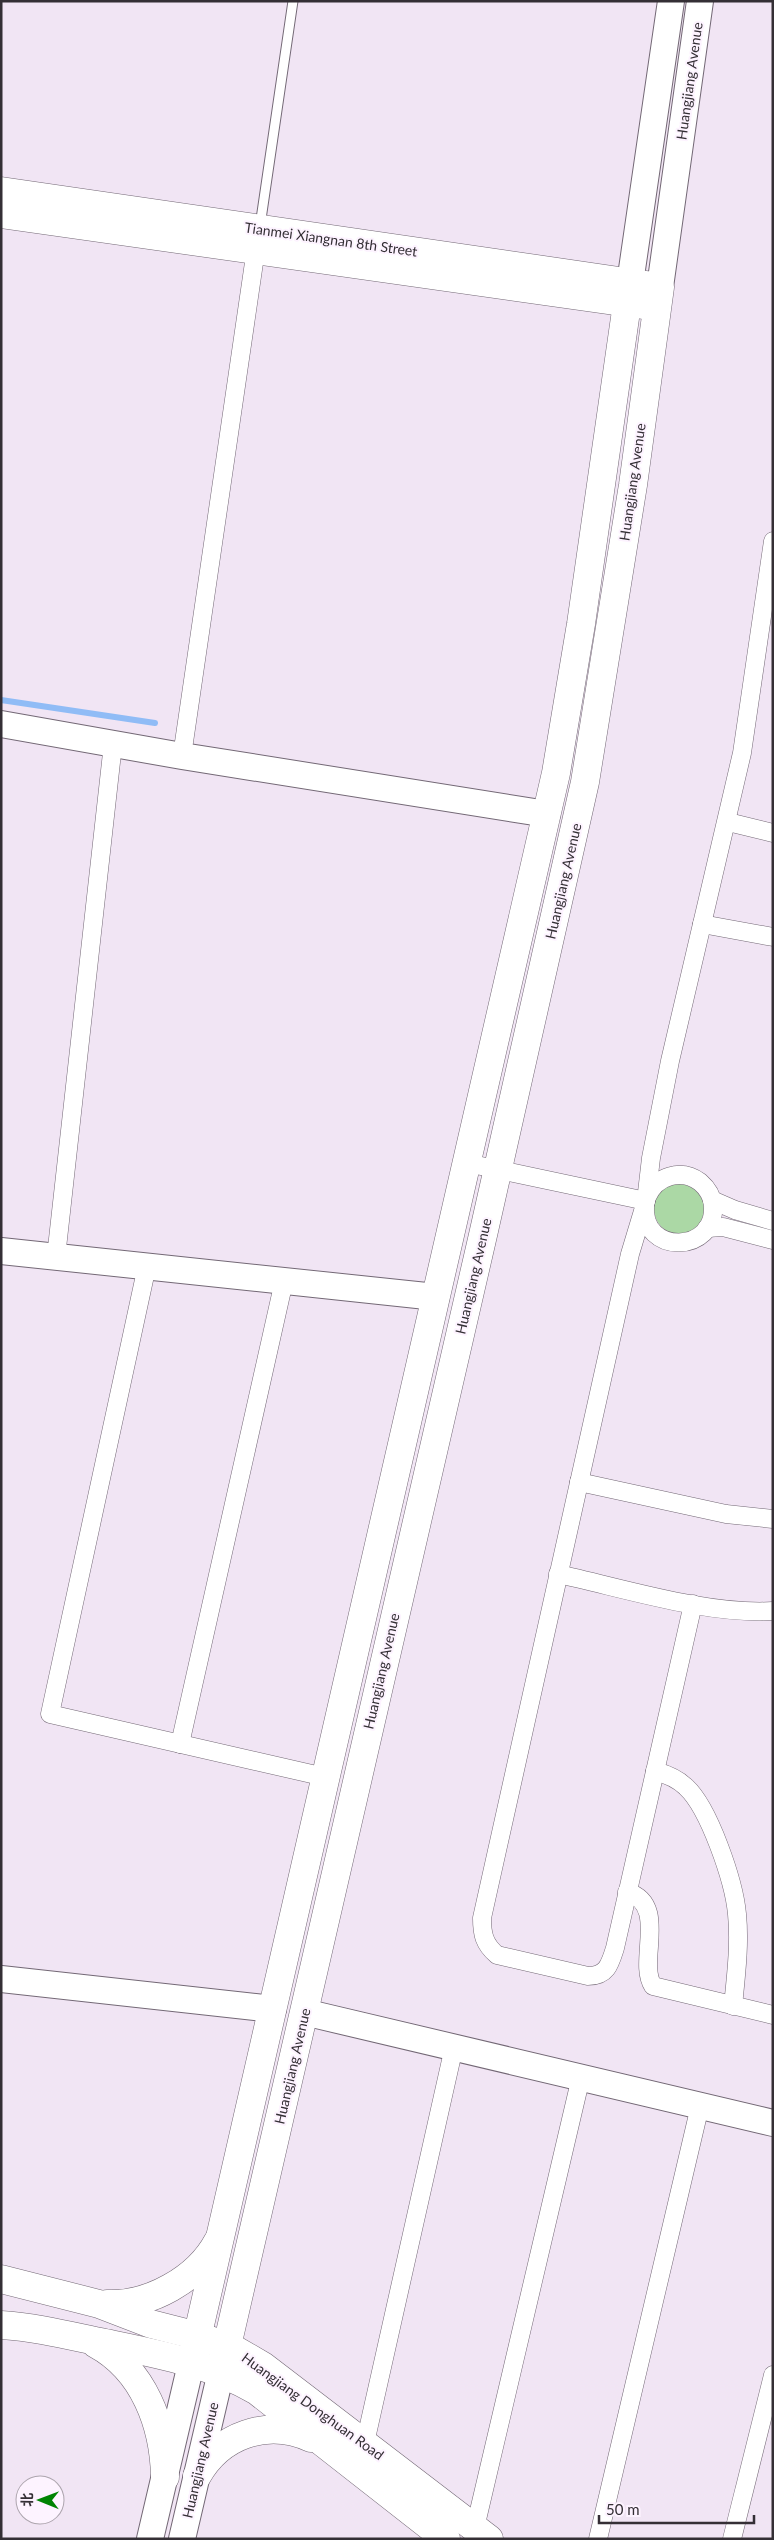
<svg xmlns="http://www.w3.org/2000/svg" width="774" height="2540" font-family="Lato,'Noto Sans SC',sans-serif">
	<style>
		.green { fill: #abd8a5 }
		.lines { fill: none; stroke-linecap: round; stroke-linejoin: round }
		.stream { stroke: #90bcf6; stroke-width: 6 }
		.lane-casing { stroke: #736875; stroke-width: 11 }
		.street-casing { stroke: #736875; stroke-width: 19 }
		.secondary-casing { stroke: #736875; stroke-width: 28 }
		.primary-casing { stroke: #736875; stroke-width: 29 }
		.lane { stroke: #fff; stroke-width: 9 }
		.street { stroke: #fff; stroke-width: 18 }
		.secondary { stroke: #fff; stroke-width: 26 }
		.primary { stroke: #fff; stroke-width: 28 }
		.labels { text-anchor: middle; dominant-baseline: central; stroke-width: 4; stroke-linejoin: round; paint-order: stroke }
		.street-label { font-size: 14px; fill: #342f35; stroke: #fdf3ff }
	</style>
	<rect width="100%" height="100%" fill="#f1e5f4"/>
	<!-- green -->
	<circle class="green" cx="679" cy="1209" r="25"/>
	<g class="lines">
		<!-- stream -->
		<path class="stream" d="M1 700 155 723"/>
		<defs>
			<path id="lane" d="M260 226 293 1"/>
			<g id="street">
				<path d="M182 756 257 242"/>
				<path d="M728 822 773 833"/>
				<path d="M702 924 773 937"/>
				<path d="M467 1163 646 1201"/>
				<path d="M712 1200 735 1210 773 1221"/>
				<path d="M645 1205C641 1256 717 1254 713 1205 712 1196 707 1188 700 1182 681 1168 656 1176 647 1197"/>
				<path d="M707 1228 723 1227 773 1240"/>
				<path d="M56 1257 113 744"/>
				<path d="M147 1266 50 1714 325 1777"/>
				<path d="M579 1482 726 1514 773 1519"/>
				<path d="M558 1574C623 1588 707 1615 773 1611"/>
				<path d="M693 1604 615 1948C610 1964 607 1976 588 1976L497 1955C484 1944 482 1934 482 1918L630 1254 646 1201 651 1158 670 1061 742 753 773 541"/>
				<path d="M180 1744 284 1281"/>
				<path d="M655 1771C666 1774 677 1778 686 1787 709 1808 734 1881 737 1914 740 1944 736 1976 733 2006"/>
				<path d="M627 1892C669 1904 637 1962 653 1986L773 2015"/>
				<path d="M365 2443 454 2047"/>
				<path d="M475 2528 581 2077"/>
				<path d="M598 2539 700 2106"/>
				<path d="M732 2539 773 2375"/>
			</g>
			<g id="secondary">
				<path d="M630 283 671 1"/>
				<path d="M660 287 700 1"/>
				<path d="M1 724 182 756 547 814"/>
				<path d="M1 1251 436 1297"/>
				<path d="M1 1979 273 2009"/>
				<path d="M304 2012 773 2123"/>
				<path d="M150 2539 191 2364"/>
				<path d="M182 2539 221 2372"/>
			</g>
			<g id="primary">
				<path d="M1 191 660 287 633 485 585 782 483 1235 221 2372"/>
				<path d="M1 214 643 305"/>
				<path d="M1 2279 99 2304 151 2324 198 2336 232 2348 263 2366 489 2539"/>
				<path d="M107 2304C149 2306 198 2279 218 2241"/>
				<path d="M1 2325C35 2327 67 2335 100 2342 153 2353 210 2363 257 2391L446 2539"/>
				<path d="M96 2344C144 2370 164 2425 165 2477"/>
				<path d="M191 2364 556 773 581 624 630 283"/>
				<path d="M197 2476C220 2435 267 2418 311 2438"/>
			</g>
		</defs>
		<!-- lane casing -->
		<use href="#lane" class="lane-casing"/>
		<!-- street casing -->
		<use href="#street" class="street-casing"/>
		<!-- secondary casing -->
		<use href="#secondary" class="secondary-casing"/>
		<!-- primary casing -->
		<use href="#primary" class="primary-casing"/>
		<!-- lane -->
		<use href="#lane" class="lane"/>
		<!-- street -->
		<use href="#street" class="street"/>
		<!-- secondary -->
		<use href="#secondary" class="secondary"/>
		<!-- primary -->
		<use href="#primary" class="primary"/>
	</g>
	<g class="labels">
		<!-- street labels -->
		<g class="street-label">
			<text transform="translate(689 81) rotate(-82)">Huangjiang Avenue</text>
			<text transform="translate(331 239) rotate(8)">Tianmei Xiangnan 8th Street</text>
			<text transform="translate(632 482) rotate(-82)">Huangjiang Avenue</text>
			<text transform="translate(563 881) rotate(-77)">Huangjiang Avenue</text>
			<text transform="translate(473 1276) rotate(-77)">Huangjiang Avenue</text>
			<text transform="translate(381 1671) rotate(-77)">Huangjiang Avenue</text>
			<text transform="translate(292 2066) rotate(-77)">Huangjiang Avenue</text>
			<text transform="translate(313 2406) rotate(36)">Huangjiang Donghuan Road</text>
			<text transform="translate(200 2460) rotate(-77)">Huangjiang Avenue</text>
		</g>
	</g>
	<!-- border -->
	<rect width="774" height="2540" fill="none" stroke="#342f35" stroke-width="5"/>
	<!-- north arrow -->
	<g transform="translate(40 2500) rotate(271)"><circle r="24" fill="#fdf3ff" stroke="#ada5ae"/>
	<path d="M0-4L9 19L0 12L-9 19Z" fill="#008403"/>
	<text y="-8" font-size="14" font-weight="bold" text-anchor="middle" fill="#342f35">北</text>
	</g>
	<!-- scale -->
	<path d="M599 2515v8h155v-8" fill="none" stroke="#342f35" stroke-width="2.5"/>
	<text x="606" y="2515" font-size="15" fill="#342f35" stroke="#fdf3ff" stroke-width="4" paint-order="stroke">50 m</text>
</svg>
